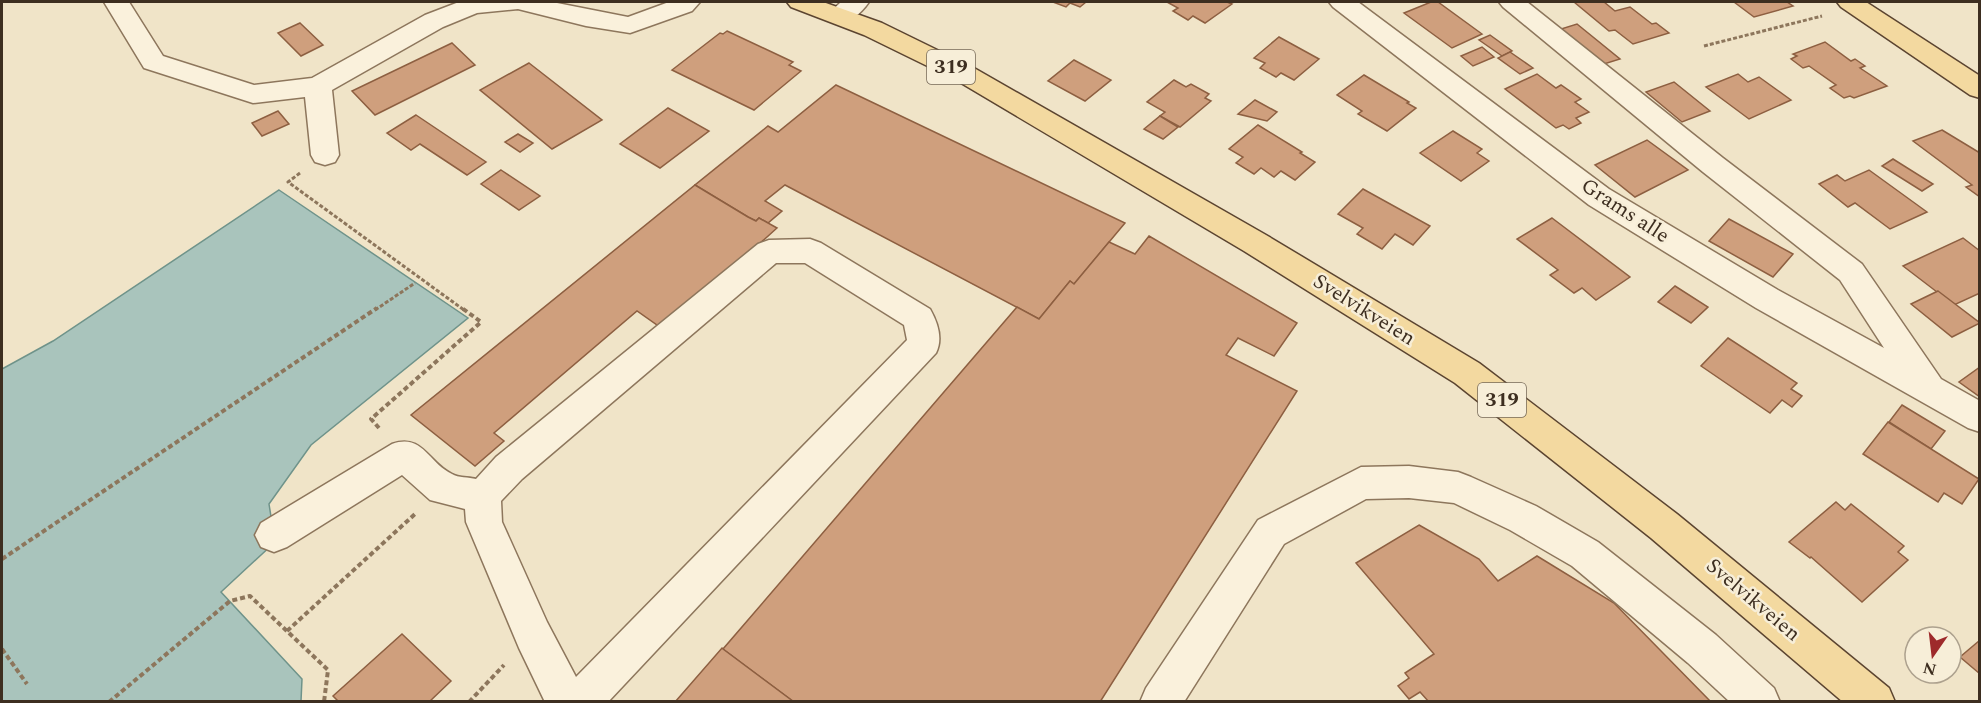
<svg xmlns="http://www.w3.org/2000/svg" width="1981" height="703" font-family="Spectral,serif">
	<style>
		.water { fill: #a9c4bc; stroke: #6f938a; stroke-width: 1.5 }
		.building { fill: #cf9f7d; stroke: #8d5f41; stroke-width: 1.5 }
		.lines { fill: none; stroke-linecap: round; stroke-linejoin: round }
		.minor-casing { stroke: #8d765c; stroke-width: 3 }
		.major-casing { stroke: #5b4430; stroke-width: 3 }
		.path-far1 { stroke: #8d765c; stroke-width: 3; stroke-dasharray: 4 2; stroke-linecap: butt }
		.path { stroke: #8d765c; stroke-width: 4; stroke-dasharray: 5 3; stroke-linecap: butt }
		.minor { fill: #faf1dc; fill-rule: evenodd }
		.major { fill: #f3d9a0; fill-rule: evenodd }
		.labels { text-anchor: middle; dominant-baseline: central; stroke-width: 5; stroke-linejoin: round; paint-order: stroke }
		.shield { fill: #f7eed8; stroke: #756857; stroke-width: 1.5 }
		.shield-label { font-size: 20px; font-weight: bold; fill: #3d2e20 }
		.street-label { font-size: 21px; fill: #3d2e20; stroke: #f7eed8 }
	</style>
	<rect width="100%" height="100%" fill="#f0e4c8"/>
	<!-- water -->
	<path class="water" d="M279 190 468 318 311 445 269 504 275 542 221 592 302 679 301 701 2 702V369L53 341Z"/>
	<!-- building -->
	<g class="building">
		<path d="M1053 2H1086L1080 7 1070 3 1066 7Z"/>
		<path d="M1167 2H1227L1232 4 1205 23 1193 16 1188 20 1173 11 1178 8Z"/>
		<path d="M1431 2H1438L1482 34 1452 48 1404 13Z"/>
		<path d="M1574 2H1604L1615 11 1630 7 1652 24 1656 23 1669 33 1633 44 1615 30 1609 31Z"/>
		<path d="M1734 2H1787L1793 6 1754 17Z"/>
		<path d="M300 23 323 45 301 56 278 33Z"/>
		<path d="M1577 24 1620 59 1604 64 1561 29Z"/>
		<path d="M727 31 793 62 789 65 801 71 754 110 672 70 720 33 723 34Z"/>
		<path d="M1490 35 1512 51 1502 56 1479 40Z"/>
		<path d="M1279 37 1319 59 1294 80 1281 73 1276 77 1260 68 1265 63 1254 58Z"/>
		<path d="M1825 42 1851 61 1855 59 1865 66 1860 68 1887 86 1854 98 1850 96 1844 98 1830 88 1836 85 1809 66 1803 68 1791 59 1797 56 1793 54Z"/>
		<path d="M452 43 475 65 375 115 352 91Z"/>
		<path d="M1482 47 1494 57 1473 66 1461 56Z"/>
		<path d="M1510 52 1533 68 1520 74 1498 58Z"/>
		<path d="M1074 60 1111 80 1085 101 1048 81Z"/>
		<path d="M529 63 602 120 552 149 480 90Z"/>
		<path d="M1537 74 1556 88 1561 85 1581 99 1575 102 1589 112 1576 118 1581 123 1569 129 1563 125 1556 128 1505 89Z"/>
		<path d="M1738 74 1748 82 1759 77 1791 100 1749 119 1706 87Z"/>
		<path d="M1364 75 1409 102 1407 103 1416 108 1387 131 1358 114 1362 111 1337 95Z"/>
		<path d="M1174 80 1186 87 1191 84 1209 94 1205 98 1211 101 1180 127 1160 116 1165 112 1147 102Z"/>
		<path d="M1674 82 1710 111 1682 122 1646 92Z"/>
		<path d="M836 85 1125 223 1074 284 1070 281 1039 319 785 185 765 201 782 211 768 223 759 218 756 221 748 217 695 185 768 126 778 132Z"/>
		<path d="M1255 100 1277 112 1267 121 1238 114Z"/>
		<path d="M668 108 709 131 660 168 620 144Z"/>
		<path d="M278 111 289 124 262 136 252 123Z"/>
		<path d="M416 115 486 162 467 175 420 144 411 150 387 133Z"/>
		<path d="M1160 116 1178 127 1163 139 1144 129Z"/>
		<path d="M1258 125 1302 152 1300 153 1315 162 1295 180 1281 171 1274 177 1261 168 1254 174 1236 163 1243 157 1229 149Z"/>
		<path d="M1942 130 1980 153V197L1966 187 1972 185 1913 141Z"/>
		<path d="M1453 131 1482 149 1477 153 1489 161 1461 181 1420 153Z"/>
		<path d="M518 134 533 143 520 152 505 142Z"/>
		<path d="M1647 140 1688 170 1635 197 1595 165Z"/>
		<path d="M1893 159 1933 184 1922 191 1882 166Z"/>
		<path d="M501 170 540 196 519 210 481 184Z"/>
		<path d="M1869 170 1927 212 1890 229 1855 203 1848 207 1819 184 1837 175 1845 181Z"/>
		<path d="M695 185 748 217 756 221 759 218 777 228 730 270 667 332 637 311 494 433 504 441 475 466 411 415Z"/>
		<path d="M1363 189 1430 226 1413 245 1395 234 1382 249 1357 234 1363 228 1338 214Z"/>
		<path d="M1552 218 1630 277 1596 300 1582 288 1574 293 1550 275 1558 270 1517 239Z"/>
		<path d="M1729 219 1793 254 1773 277 1709 241Z"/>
		<path d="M1149 236 1297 323 1274 356 1238 338 1226 355 1297 391 1100 702H794L723 649 1017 307 1039 319 1070 281 1074 284 1109 242 1135 254Z"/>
		<path d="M1963 238 1980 251V293L1954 305 1903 266Z"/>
		<path d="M1675 286 1708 307 1691 323 1658 302Z"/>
		<path d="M1938 291 1980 323 1952 337 1911 304Z"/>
		<path d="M1728 338 1797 383 1791 389 1802 396 1792 407 1782 400 1770 413 1701 366Z"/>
		<path d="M1980 367V397L1959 382Z"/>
		<path d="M1902 405 1945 431 1931 449 1889 422Z"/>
		<path d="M1888 422 1979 479 1962 504 1944 493 1938 502 1863 454Z"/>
		<path d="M1836 502 1845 510 1851 504 1904 546 1898 552 1908 560 1862 602 1811 557 1810 558 1789 542Z"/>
		<path d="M1419 525 1479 559 1498 581 1537 556 1614 603 1711 702H1429L1420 692 1409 699 1398 686 1409 678 1405 673 1434 654 1356 563Z"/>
		<path d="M402 634 451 681 429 702H339L333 696Z"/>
		<path d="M1980 640V674L1960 657Z"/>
		<path d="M722 648 723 649 794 702H675Z"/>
	</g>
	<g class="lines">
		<defs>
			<g id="minor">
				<path d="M104 2H129L163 56 254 85 312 78 425 15 459 2H552L628 17 669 2H700L692 11 630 33 586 26 518 9 477 13 443 27 332 90 339 155 335 162 325 165 315 162 311 155 305 97 253 103 144 68Z"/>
				<path d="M841 2H869C860 15 847 25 831 21L827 15Z"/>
				<path d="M1329 2H1358L1609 189 1778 290 1884 348 1840 280 1703 172 1503 7 1499 2H1527L1723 158 1862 264 1941 379 1980 401V432L1968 428 1756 308 1589 205 1333 7Z"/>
				<path d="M810 239 821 243 930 309C938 323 943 339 936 353L608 702H545L519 648 466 522 465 509 430 500 402 475 287 547 274 552 261 547 255 535 261 523 392 444C423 433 428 463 452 474 458 478 469 477 476 479L496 457 758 244 769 240ZM776 263H805L904 325 907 340 576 677 547 622 502 522 501 501 522 479Z"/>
				<path d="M1409 466 1458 472 1471 477 1536 506 1598 542 1716 635 1774 688 1780 702H1730L1688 663 1572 566 1510 530 1454 503 1409 498 1366 499 1284 544 1184 702H1140L1146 688 1258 520 1361 467Z"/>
			</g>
			<g id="major">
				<path d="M787 2H823L882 23 974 68 1266 235 1479 363 1677 514 1889 688 1895 702H1843L1651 538 1455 383 1244 251 956 80 864 35 791 7Z"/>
				<path d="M1837 2H1866L1980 76V98L1970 95 1841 7Z"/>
			</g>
		</defs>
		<!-- minor casing -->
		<use href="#minor" class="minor-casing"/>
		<!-- major casing -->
		<use href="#major" class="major-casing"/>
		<!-- path-far1 -->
		<g class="path-far1">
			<path d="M1704 46 1822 16"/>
			<path d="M300 173 288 182 464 310"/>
			<path d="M375 310 415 283"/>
		</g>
		<!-- path -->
		<g class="path">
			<path d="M379 428 371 419 481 322 462 308"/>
			<path d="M2 559 377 308"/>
			<path d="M287 631 415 514"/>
			<path d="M2 649 27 684"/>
			<path d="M109 702 230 601 250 596 328 670 324 702"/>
			<path d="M469 702 504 665"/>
		</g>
		<!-- minor -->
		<use href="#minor" class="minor"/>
		<!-- major -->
		<use href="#major" class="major"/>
	</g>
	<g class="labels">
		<!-- shield labels -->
		<g class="shield">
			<rect x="927" y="50" width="48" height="34" rx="4.5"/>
			<rect x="1478" y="383" width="48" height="34" rx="4.5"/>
		</g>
		<g class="shield-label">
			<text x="951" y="67">319</text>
			<text x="1502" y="400">319</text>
		</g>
		<!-- street labels -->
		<g class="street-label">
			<text transform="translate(1625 211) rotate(33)">Grams alle</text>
			<text transform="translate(1364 310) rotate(32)">Svelvikveien</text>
			<text transform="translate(1753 600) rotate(40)">Svelvikveien</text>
		</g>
	</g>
	<!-- border -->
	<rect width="1981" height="703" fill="none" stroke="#3d2e20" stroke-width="6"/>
	<!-- north arrow -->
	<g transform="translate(1933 655) rotate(194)"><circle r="28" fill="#f7eed8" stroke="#ada18e" stroke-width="1.5"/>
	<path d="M0-4.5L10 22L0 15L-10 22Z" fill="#9e2a2b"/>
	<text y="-9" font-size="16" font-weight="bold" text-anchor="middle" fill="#3d2e20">N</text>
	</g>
</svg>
